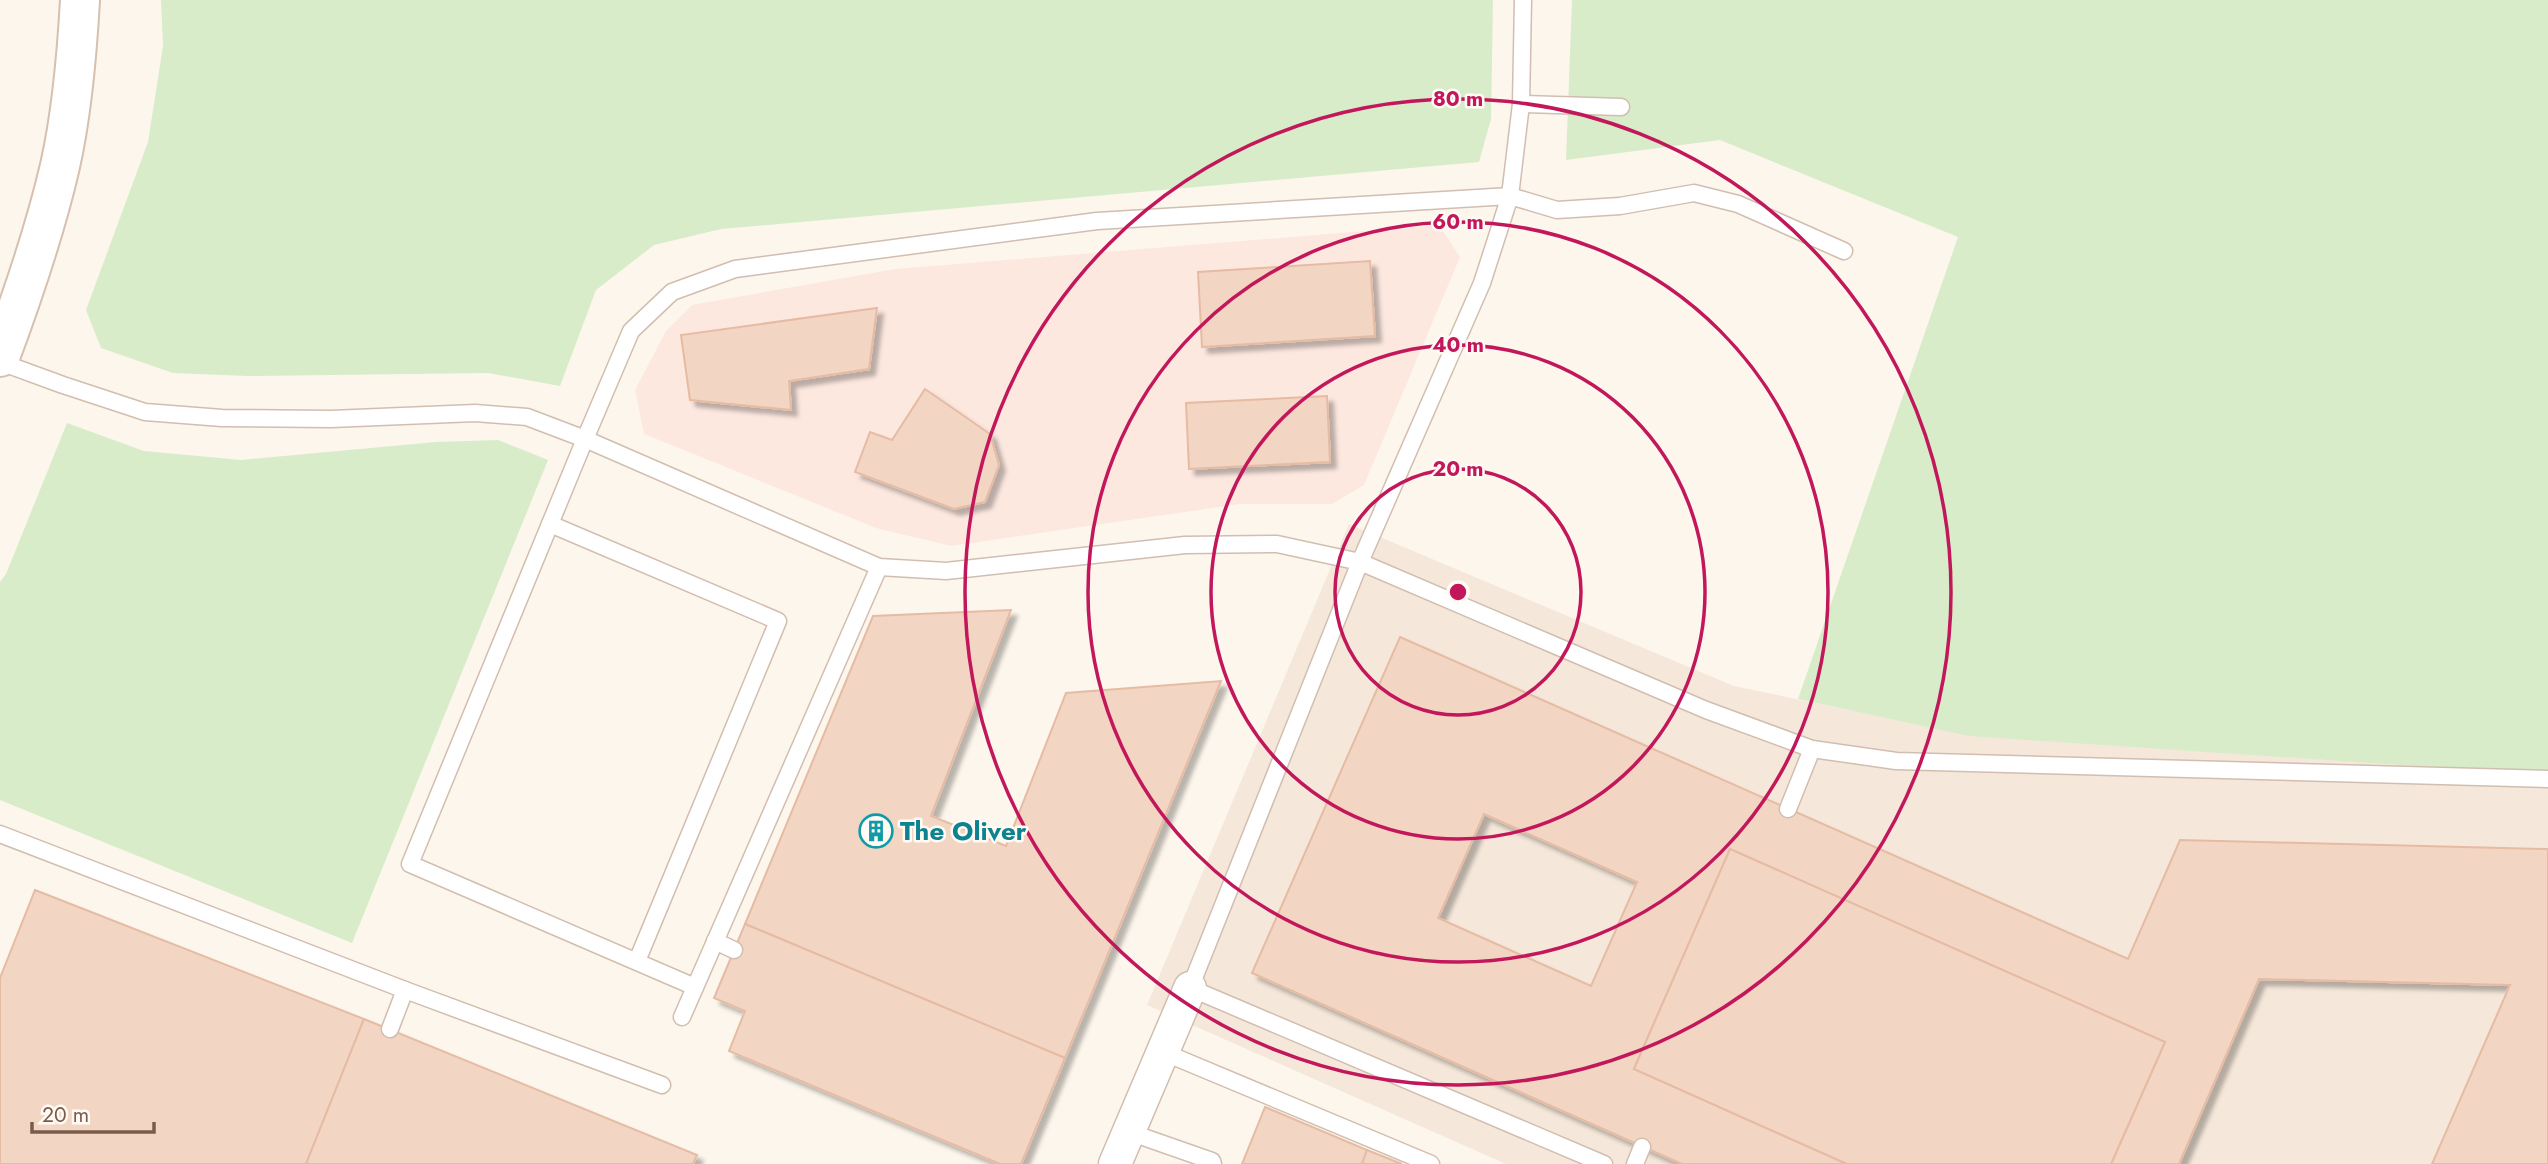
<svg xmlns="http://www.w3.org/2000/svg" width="2548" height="1164" font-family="Jost,sans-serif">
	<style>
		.residential { fill: #f5e8da }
		.commercial { fill: #fde8e0 }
		.green { fill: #d8ecc9 }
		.building { fill: #f3d5c3; stroke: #e6bba3; stroke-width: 2; fill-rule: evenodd; filter: url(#shadow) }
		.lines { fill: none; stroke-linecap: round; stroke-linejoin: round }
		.lane-casing { stroke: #d1beb0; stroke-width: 19 }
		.street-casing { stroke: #d1beb0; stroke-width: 35 }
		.secondary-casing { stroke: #d6c0b0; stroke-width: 42 }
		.lane { stroke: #fff; stroke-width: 16 }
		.street { stroke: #fff; stroke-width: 32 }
		.secondary { stroke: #fff; stroke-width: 38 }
		.ring { fill: none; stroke: #c2185b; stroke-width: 3.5 }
		.labels { text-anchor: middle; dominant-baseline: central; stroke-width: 5; stroke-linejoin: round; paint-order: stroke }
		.culture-label { font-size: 26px; font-weight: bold; fill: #0d838f; stroke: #fffaf3; text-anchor: start }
		.centre { fill: #c2185b; stroke: #fffaf3; stroke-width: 3.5 }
		.ring-label { font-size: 21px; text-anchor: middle; font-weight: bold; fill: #c2185b; stroke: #fffaf3; stroke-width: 5; stroke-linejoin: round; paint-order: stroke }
	</style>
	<defs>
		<filter id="shadow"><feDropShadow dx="6" dy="6" stdDeviation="2" flood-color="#0004"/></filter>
	</defs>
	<rect width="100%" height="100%" fill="#fdf6ec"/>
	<!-- residential -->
	<path class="residential" d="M1349 524 1734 686 1969 735 2548 775V1164H1506L1147 1005Z"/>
	<!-- commercial -->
	<path class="commercial" d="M1439 225 1460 257 1364 485 1332 504H1240L951 546 876 528 644 434 635 390 666 331 692 305 895 269Z"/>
	<!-- green -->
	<g class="green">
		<path d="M161 0H1493L1491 119 1479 162 721 229 654 245 596 290 560 386 488 373 248 376 173 373 101 348 86 310 148 142 163 46Z"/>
		<path d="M1572 0H2548V775L1969 736 1798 699 1958 237 1720 140 1566 160Z"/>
		<path d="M67 423 144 451 241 460 436 442 498 440 548 460 352 943 0 800V582L6 574Z"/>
	</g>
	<!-- building -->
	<g class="building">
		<path d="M1370 261 1375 336 1202 347 1198 272Z"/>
		<path d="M877 308 869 369 789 381 791 410 690 400 681 335Z"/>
		<path d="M925 389 990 434 999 465 985 502 954 509 855 472 870 432 892 440Z"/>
		<path d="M1327 396 1330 462 1189 469 1186 403Z"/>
		<path d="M1011 610 931 816 1006 846 1066 693 1221 681 1065 1058 745 924 873 616Z"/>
		<path d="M1400 637 2128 959 2180 840 2548 849V1164H2432L2510 985 2259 979 2179 1164H2111L2165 1042 1730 849 1634 1069 1847 1164H1682L1252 973ZM1484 814 1637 882 1591 986 1438 918Z"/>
		<path d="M1730 849 2165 1042 2111 1164H1847L1634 1069Z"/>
		<path d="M35 890 364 1019 306 1164H0V978Z"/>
		<path d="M745 924 1065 1058 1021 1164H1000L729 1051 745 1011 714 998Z"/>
		<path d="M364 1019 697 1155 693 1164H306Z"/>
		<path d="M1265 1107 1367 1150 1362 1164H1242Z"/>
		<path d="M1367 1150 1402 1164H1362Z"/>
	</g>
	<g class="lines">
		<defs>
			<g id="lane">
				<path d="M1523 0 1521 104 1510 196 1482 283 1360 562 1277 544 1185 545 946 571 879 567 585 439 631 331 672 292 735 269 1097 221 1510 196 1557 210 1620 206 1694 193 1738 204 1844 251"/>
				<path d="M1521 104 1621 107"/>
				<path d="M0 362 63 385 145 412 222 418 331 419 475 413 527 417 585 439 410 864 695 987"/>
				<path d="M550 524 778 621 637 961"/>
				<path d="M1788 809 1812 749"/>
				<path d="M0 834 405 990 662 1085"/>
				<path d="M715 941 734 950"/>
				<path d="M682 1017 879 567"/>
				<path d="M390 1029 405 990"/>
				<path d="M1163 1052 1431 1164"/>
				<path d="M1129 1132 1212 1161 1213 1164"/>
				<path d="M1604 1164 1190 988 1360 562 1706 710 1812 749 1896 761 2548 779"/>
				<path d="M1635 1164 1642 1147"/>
			</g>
			<path id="street" d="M1115 1164 1190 988"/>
			<path id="secondary" d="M0 357C23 295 45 231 60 166 72 113 77 54 80 0"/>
		</defs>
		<!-- lane casing -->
		<use href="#lane" class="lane-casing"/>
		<!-- street casing -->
		<use href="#street" class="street-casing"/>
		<!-- secondary casing -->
		<use href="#secondary" class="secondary-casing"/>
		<!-- lane -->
		<use href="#lane" class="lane"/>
		<!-- street -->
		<use href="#street" class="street"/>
		<!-- secondary -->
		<use href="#secondary" class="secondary"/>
	</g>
	<!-- distance rings -->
	<g class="ring">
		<circle cx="1458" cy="592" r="123"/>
		<circle cx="1458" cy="592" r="247"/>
		<circle cx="1458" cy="592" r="370"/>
		<circle cx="1458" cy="592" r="493"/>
	</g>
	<!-- icons -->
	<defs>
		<symbol id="building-ring" viewBox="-11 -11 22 22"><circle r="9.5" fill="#fffaf3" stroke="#0f9aa8" stroke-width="1.5"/><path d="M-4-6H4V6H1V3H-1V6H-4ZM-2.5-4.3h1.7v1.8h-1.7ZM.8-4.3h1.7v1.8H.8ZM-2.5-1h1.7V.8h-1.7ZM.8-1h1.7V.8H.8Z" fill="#0f9aa8"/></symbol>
	</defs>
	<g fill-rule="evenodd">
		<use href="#building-ring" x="857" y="812" width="38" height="38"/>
	</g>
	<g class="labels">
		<!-- culture labels -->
		<g class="culture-label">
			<text x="900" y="831">The Oliver</text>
		</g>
	</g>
	<circle cx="1458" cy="592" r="10" class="centre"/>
	<g class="ring-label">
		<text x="1458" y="106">80 m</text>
		<text x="1458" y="229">60 m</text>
		<text x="1458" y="352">40 m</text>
		<text x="1458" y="476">20 m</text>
	</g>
	<!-- scale -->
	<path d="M32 1122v10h122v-10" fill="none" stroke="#7a5c4d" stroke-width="3.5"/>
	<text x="42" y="1122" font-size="21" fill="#7a5c4d" stroke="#fffaf3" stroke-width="5" paint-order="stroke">20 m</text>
</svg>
